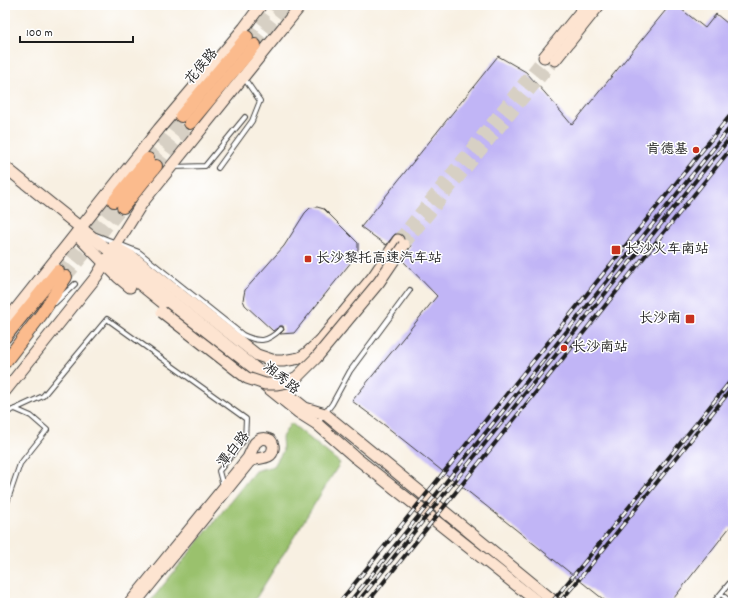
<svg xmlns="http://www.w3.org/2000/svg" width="738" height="608" font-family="Dekko,'LXGW WenKai TC',sans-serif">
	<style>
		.green { fill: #9ac16d; stroke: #5b6e44 }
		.building { fill: #c1b5f6 }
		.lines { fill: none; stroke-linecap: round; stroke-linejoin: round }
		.secondary-tunnel { stroke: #d7d0c4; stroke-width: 11; stroke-dasharray: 11 5.5; stroke-linecap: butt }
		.primary-tunnel { stroke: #d7d0c4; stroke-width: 12; stroke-dasharray: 12 6; stroke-linecap: butt }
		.lane-casing { stroke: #3d3c3a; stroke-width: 6 }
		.secondary-casing { stroke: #3d3c3a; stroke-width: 13 }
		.primary-casing { stroke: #3d3c3a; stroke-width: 14 }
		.lane { stroke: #fff; stroke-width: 4 }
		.secondary { stroke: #fde4d1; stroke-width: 11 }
		.primary { stroke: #fbbb8d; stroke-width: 12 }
		.rail-casing { stroke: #1c1c1c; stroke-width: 4 }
		.rail { stroke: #fff; stroke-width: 2.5; stroke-dasharray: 8; stroke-linecap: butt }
		.secondary-bridge-casing { stroke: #3d3c3a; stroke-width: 13; stroke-linecap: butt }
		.secondary-bridge { stroke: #fde4d1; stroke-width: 11 }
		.poi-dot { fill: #c8321e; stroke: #fff; stroke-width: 1.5 }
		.labels { text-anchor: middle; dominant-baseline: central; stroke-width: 3; stroke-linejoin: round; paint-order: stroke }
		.street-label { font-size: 14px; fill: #1c1c1c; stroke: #fff }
		.poi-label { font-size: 14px; fill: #1c1c1c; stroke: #fff; text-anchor: start }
	</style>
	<rect width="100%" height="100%" fill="#fff"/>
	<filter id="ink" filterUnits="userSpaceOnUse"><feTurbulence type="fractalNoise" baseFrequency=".025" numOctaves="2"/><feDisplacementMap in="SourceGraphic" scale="8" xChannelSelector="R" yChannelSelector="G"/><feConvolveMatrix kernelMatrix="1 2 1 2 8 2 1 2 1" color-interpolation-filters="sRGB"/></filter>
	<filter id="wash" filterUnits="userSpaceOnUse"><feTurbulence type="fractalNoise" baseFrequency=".012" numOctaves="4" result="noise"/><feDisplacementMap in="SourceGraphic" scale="16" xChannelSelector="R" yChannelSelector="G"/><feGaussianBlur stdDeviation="0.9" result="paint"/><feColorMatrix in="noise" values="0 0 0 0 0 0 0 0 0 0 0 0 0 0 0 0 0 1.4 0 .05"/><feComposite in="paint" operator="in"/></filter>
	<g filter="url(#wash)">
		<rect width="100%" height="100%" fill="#f8f0e2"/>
		<!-- green -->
		<path class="green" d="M291 423 340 463 253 603H149L255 471 274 466 283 451 282 437Z"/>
		<g id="blocks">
			<!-- building -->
			<g class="building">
				<path d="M670 5H676L705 28 716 14 733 28V529L730 527 670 603H608L387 427 352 401 437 296 402 260 411 246 408 239 405 238 402 234H395L386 245 361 227 498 56 526 72 545 93 572 125Z"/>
				<path d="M317 207 324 209 358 243V249L356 256 294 333 280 334 284 330 283 326H280L273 331 245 305 243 300 245 290 284 246 305 213 310 208Z"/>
			</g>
		</g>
	</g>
	<g filter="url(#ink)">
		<use href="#blocks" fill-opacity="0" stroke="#3d3c3a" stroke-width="1"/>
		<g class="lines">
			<!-- secondary-tunnel -->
			<g class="secondary-tunnel">
				<path d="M398 240 544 57"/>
				<path d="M404 245 555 60"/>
			</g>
			<!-- primary-tunnel -->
			<g class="primary-tunnel">
				<path d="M247 37 272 5"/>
				<path d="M255 45 286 5"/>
				<path d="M148 159 181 116"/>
				<path d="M156 166 190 123"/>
				<path d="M58 271 114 201"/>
				<path d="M66 277 123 207"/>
			</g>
			<defs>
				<g id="lane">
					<path d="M173 167 205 166 245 117"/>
					<path d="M218 168 252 121 260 101 244 78"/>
					<path d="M96 235 139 252 243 335C260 343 267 342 281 329"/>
					<path d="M55 303 75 284"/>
					<path d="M5 413 15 409 43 396 107 319 246 419 245 439 219 471 223 486"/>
					<path d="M317 424 332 404 350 371 410 290"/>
					<path d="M5 508 20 464 47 430 31 416 15 409"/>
					<path d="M721 594 732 603"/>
					<path d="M713 603 733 579"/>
				</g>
				<g id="secondary">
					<path d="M544 57 586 5"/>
					<path d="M555 60 599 5"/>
					<path d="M5 167 305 408 325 414 556 603"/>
					<path d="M76 234 118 277 130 287"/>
					<path d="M113 246 134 258 257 355 275 361H283L300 358 307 353 321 340 373 277 398 240"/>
					<path d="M110 260 298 412 317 424 355 457 539 603"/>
					<path d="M5 323 159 129 244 28 261 5"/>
					<path d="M5 391 96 277 142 203 301 5"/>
					<path d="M130 603 248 458 255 443 260 439C264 438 267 438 270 440 272 442 274 446 273 449 272 461 256 456 249 462L135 603"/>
				</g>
				<g id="primary">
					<path d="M181 116 247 37"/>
					<path d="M190 123 255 45"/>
					<path d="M114 201 148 159"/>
					<path d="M123 207 156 166"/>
					<path d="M5 337 58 271"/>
					<path d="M5 362 41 315 66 277"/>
				</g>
			</defs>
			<!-- lane casing -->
			<use href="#lane" class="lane-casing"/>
			<!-- secondary casing -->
			<use href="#secondary" class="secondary-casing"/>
			<!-- primary casing -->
			<use href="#primary" class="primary-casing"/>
			<!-- lane -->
			<use href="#lane" class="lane"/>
			<!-- secondary -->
			<use href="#secondary" class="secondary"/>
			<!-- primary -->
			<use href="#primary" class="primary"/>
			<defs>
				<g id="rail">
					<path d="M339 603 733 112"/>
					<path d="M349 603 733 124"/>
					<path d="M357 603 733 134"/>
					<path d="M367 603 733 146"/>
					<path d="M551 603 583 564 733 378"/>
					<path d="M559 603 586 571 733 387"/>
				</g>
			</defs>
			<!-- rail casing -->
			<use href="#rail" class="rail-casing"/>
			<!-- rail -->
			<use href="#rail" class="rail"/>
			<defs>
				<path id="secondary-bridge" d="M162 312 247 378 265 384H276L287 382 297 377 316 358 379 282 404 245"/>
			</defs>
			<!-- secondary-bridge casing -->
			<use href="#secondary-bridge" class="secondary-bridge-casing"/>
			<!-- secondary-bridge -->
			<use href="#secondary-bridge" class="secondary-bridge"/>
		</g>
	</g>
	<!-- markers -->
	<g class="poi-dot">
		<circle cx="696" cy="150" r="4"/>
		<rect x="611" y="245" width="10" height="10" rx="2"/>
		<rect x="304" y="255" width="8" height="8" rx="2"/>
		<rect x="685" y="314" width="10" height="10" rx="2"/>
		<circle cx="564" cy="348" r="4"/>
	</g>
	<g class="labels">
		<!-- street labels -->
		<g class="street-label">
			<text transform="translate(202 67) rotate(-50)">花侯路</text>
			<text transform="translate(281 379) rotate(39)">湘秀路</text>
			<text transform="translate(234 450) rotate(-51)">潭白路</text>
		</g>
		<!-- poi labels -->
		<g class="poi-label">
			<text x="688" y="150" text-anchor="end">肯德基</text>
			<text x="625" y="250">长沙火车南站</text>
			<text x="316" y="259">长沙黎托高速汽车站</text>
			<text x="681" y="319" text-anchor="end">长沙南</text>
			<text x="572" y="348">长沙南站</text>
		</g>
	</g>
	<!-- margin -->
	<rect width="738" height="608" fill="none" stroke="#fff" stroke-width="20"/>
	<!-- scale -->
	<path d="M20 36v6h113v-6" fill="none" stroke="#1c1c1c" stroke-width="2"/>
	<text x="26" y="36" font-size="12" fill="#1c1c1c" stroke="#ffffff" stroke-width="3" paint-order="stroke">100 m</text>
</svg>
